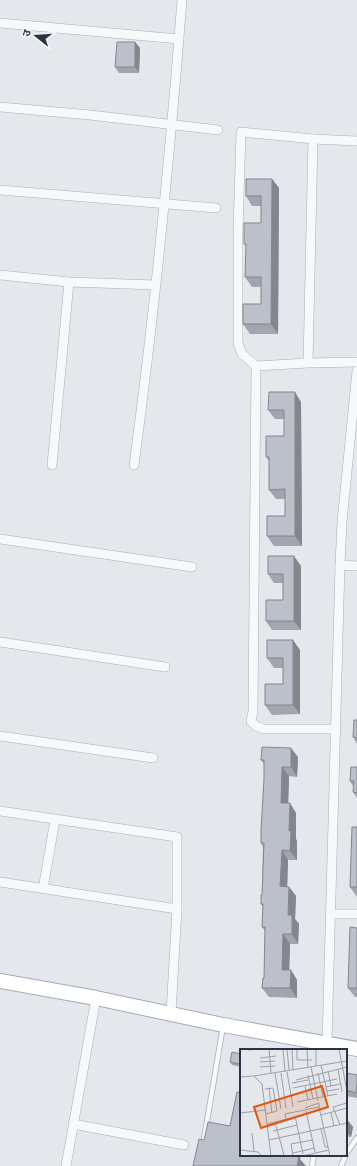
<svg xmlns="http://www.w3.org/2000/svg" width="357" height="1166" font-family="'Archivo Narrow','Noto Sans Devanagari',sans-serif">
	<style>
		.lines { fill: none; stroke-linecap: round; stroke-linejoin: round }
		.service-casing { stroke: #a9aeb7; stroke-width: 6 }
		.minor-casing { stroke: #a9aeb7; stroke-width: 10 }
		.primary-casing { stroke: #a3abb8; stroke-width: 16 }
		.service { stroke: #f7f8fa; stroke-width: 4.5 }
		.minor { stroke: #f7f8fa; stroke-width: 9 }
		.primary { stroke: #fff; stroke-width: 14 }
		.wall { fill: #a1a5ae }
		.shaded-wall { fill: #83868d }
		.building { fill: #bbc0ca; stroke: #83868d }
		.inset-road { fill: none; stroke: #9a9fa9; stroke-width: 1 }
		.view { fill: #df570f; fill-opacity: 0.15; stroke: #df570f; stroke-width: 2 }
		.inset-edge { fill: none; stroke: #2b3445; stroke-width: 2 }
	</style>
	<rect width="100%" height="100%" fill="#e4e7ec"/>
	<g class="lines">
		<defs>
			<g id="service">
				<path d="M203 1145 223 1026"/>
				<path d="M346 1154 357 1138"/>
				<path d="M312 1166 314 1155"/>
				<path d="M341 1166 346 1155"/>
			</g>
			<g id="minor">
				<path d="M0 23 179 39"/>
				<path d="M0 107 90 115 218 130"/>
				<path d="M313 139 357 141"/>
				<path d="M0 190 216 208"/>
				<path d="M0 275 69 282 156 285"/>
				<path d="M308 363 357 362"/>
				<path d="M256 366 242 354 238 343V232L241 132 313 139 308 363 256 366 253 712 251 721 256 726 263 729H336"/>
				<path d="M52 465 69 282"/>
				<path d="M134 465C155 310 170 155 182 0"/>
				<path d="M0 539 192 567"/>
				<path d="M340 565 357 566"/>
				<path d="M0 642 165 667"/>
				<path d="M0 736 153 758"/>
				<path d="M0 811 177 837V909L171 1013"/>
				<path d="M0 882 177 909"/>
				<path d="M43 889 55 820"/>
				<path d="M331 914H357"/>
				<path d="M327 1043 340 565 342 522 357 371"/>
				<path d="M73 1124 184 1145"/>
				<path d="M66 1166 96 998"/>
			</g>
			<path id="primary" d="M0 981 96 998 223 1025 357 1049"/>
		</defs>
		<!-- service casing -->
		<use href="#service" class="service-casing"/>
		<!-- minor casing -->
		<use href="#minor" class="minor-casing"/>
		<!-- primary casing -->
		<use href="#primary" class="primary-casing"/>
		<!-- service -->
		<use href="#service" class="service"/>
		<!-- minor -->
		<use href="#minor" class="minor"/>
		<!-- primary -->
		<use href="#primary" class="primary"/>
	</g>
	<!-- wall -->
	<g class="wall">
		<path d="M135 42 140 48 139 73H119L115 67Z"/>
		<path d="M272 179 279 188 278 334H250L243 324 261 304V287H252L245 277 246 246 244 244 261 223V206H252L246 196Z"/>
		<path d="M301 402 302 546H274L267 536 285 516V499H276L269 490V461L266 457 284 436V419H275L268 410Z"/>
		<path d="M301 566V630H272L266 621 283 600V583H274L268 574Z"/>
		<path d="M300 650V714L272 715 265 705 283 684V668H274L267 658Z"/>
		<path d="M357 720V744L353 737Z"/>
		<path d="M298 757 297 777 289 776 288 803 296 813V839L297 841V860H288L287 887H289L296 896 295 919 299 924 298 944H290L289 970H291L297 980V998L269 997 262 988 264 978 265 931 262 927 263 907 261 904 262 895 263 847 261 843 264 779V764L261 760Z"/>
		<path d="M357 767V798L353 792V786L350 781Z"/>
		<path d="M357 827V897L350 887Z"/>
		<path d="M357 928V997H355L348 988Z"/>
		<path d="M241 1054V1067L232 1065 230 1062Z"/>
		<path d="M346 1073 357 1075V1098L346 1096Z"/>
		<path d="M346 1120 348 1121 353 1127 351 1137 346 1136Z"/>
	</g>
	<!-- shaded-wall -->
	<g class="shaded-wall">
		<path d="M135 42 140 48 139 73 135 67Z"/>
		<path d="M272 179 279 188 278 334 271 324Z"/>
		<path d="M295 392 301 402 302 546 295 536Z"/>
		<path d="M294 556 301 566V630L294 621Z"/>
		<path d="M293 640 300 650V714L293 705Z"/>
		<path d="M291 748 298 757 297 777 291 767Z"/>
		<path d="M282 767 289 776 288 812 281 803Z"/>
		<path d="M290 803 296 813V839L297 841V860L290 851 289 831Z"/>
		<path d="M282 850 288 860 287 896 280 886Z"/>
		<path d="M289 887 296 896 295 919 299 924 298 944 292 934 288 915Z"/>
		<path d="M283 934 290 944 289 979 282 970Z"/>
		<path d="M291 970 297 980V998L290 988Z"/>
		<path d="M348 1121 353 1127 351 1137 346 1130Z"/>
		<path d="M290 1155H301L300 1159 306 1166H297Z"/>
	</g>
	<!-- building -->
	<g class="building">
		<path d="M117 42H135V67H115Z"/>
		<path d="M246 179H272L271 324H243V304H261V277H245L246 244H244V223H261V196H246Z"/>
		<path d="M269 392H295V536H267V516H285V489L269 490V457H266V436H284V410H268Z"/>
		<path d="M268 556H294V621H266V600H283V574H268Z"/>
		<path d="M267 640H293V705H265V684H283V658H267Z"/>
		<path d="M354 720H357V738L353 737Z"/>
		<path d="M262 747 291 748V767H282L281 803H290L289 831H291L290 851 282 850 280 886 289 887 288 915H292V934H283L282 970H291L290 988H262L263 978H264L265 927H262L263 904H261V895H262L264 843H261V830L264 779V760H261Z"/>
		<path d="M351 767H357V793L353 792 354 781H350Z"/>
		<path d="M352 827H357V887H350Z"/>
		<path d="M350 927 357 928V988H348Z"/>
		<path d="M232 1052 241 1054 240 1064 230 1062Z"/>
		<path d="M346 1073 357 1075V1084L356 1093 346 1090Z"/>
		<path d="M237 1092 241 1093V1155H290L299 1157 297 1166H193L199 1139 204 1140 208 1122 230 1126Z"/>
		<path d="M346 1120 348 1121 346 1130Z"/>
	</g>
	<!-- overview -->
	<g transform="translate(240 1049)">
		<rect width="107" height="107" fill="#e4e7ec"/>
		<path class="inset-road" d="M29 0 31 24M43 0 45 23M47 0 49 21M52 0 53 21M57 0V11H72M67 0 68 19M76 0V17M99 0 107 42M8 1 23 0M20 9 36 7M20 13 35 12M81 16 88 47M20 18 35 17M71 18 78 52M98 20 102 43M88 22 91 37M47 23 53 58M35 24 41 60M41 24 46 59M78 24 83 48M68 26 73 50M14 27 107 12M0 28 14 27 22 35 31 107M56 31 107 18M52 34 68 31M65 37 68 51M86 38 100 35M29 39 32 64M53 39 97 30M25 40 33 39 37 62 26 65M87 42 99 40M57 53 97 45M79 58 90 107M66 62 75 103M0 64 26 61M91 64 94 77M81 66 107 59M55 67 63 105M46 70 45 65 79 58V54L65 59M35 73 44 106M27 75 67 65M100 76 93 58 107 54M81 80 85 98H88M33 82 57 76M12 84 14 102M29 91 107 74M0 101 18 103 22 107M53 104 75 99M53 107 51 95 73 91M62 107 89 101"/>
		<path class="view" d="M82 37 88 58 21 79 14 58Z"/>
		<rect width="107" height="107" class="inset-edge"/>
	</g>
	<!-- north arrow -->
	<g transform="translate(36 36) rotate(287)" stroke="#f4f6f9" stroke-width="3" paint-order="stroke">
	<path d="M0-3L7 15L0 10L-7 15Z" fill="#2b3445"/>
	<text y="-6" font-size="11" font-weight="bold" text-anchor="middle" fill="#2b3445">उ</text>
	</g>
</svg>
